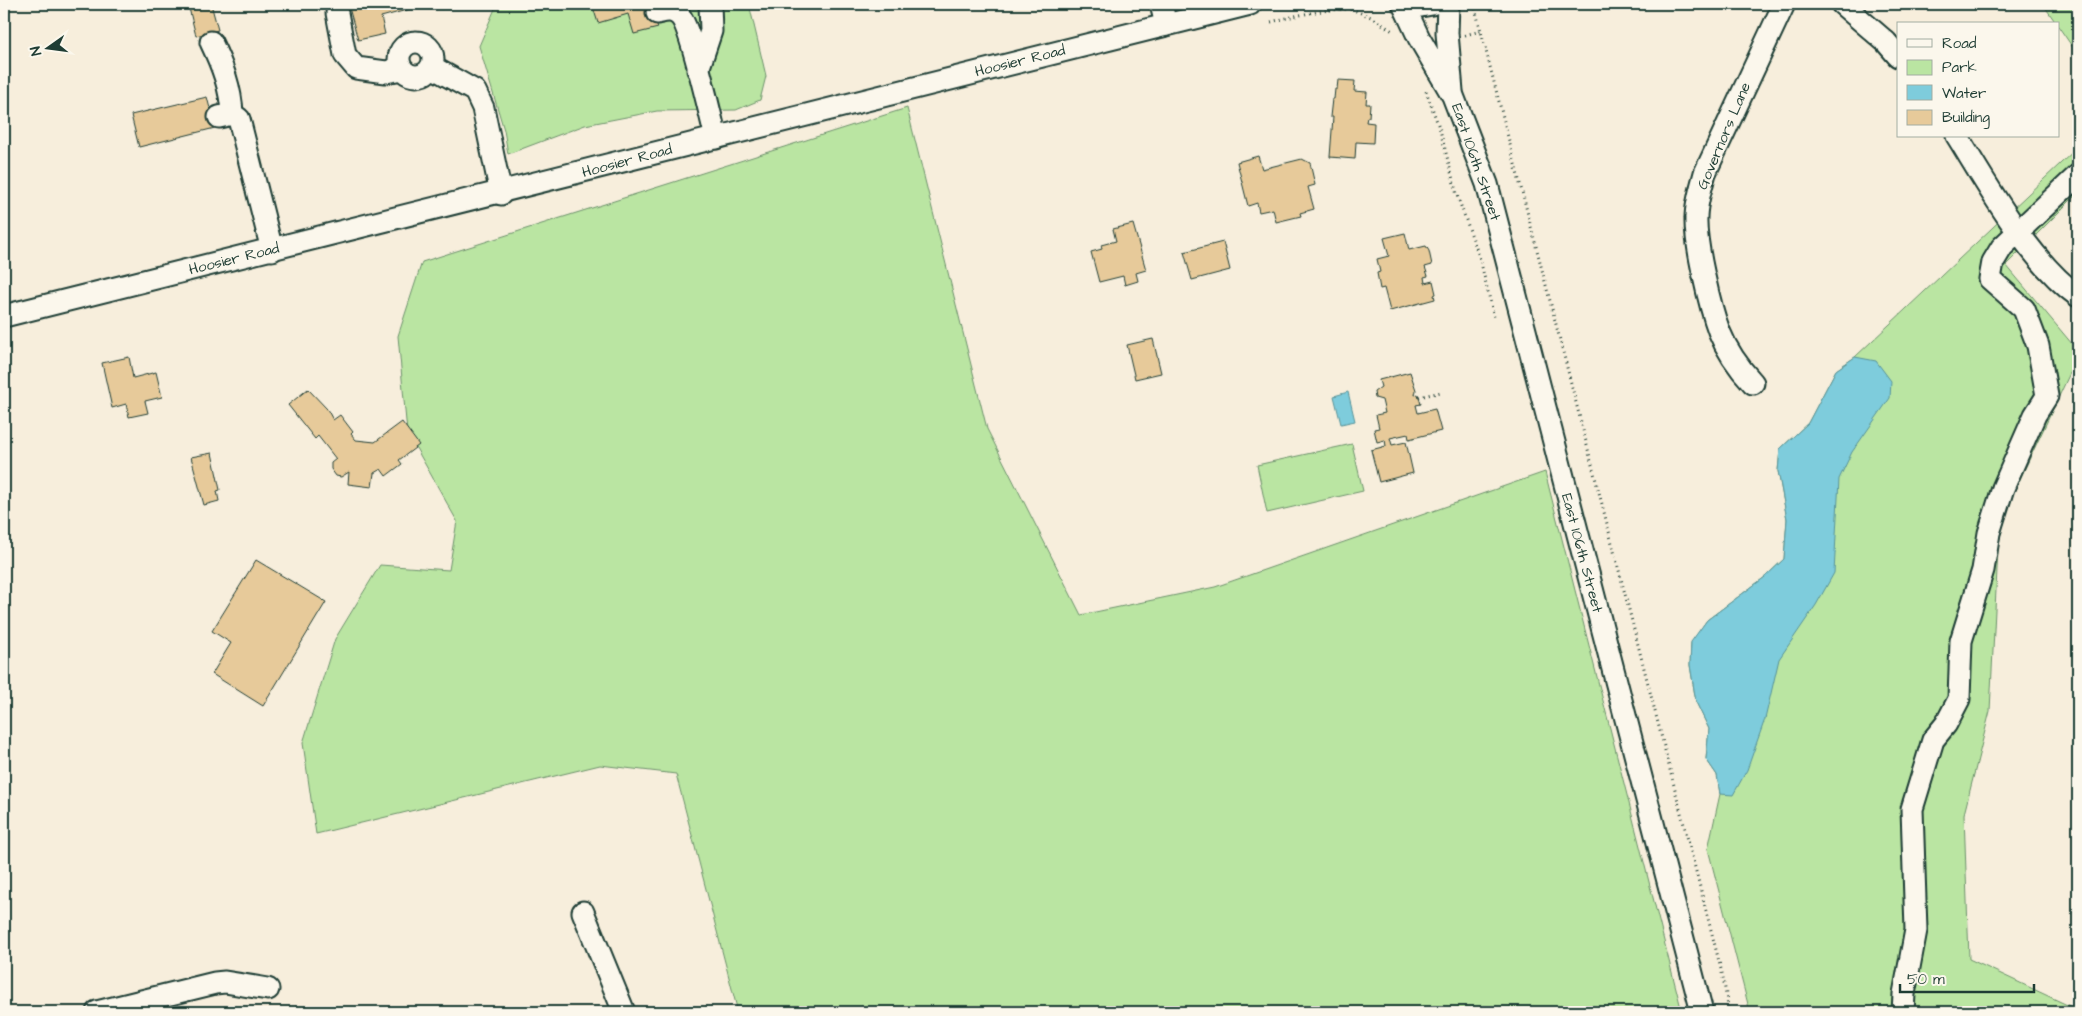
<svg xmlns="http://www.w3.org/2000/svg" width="2082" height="1016" font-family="'Architects Daughter',sans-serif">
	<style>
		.green { fill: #bae5a2; stroke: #6c916b }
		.water { fill: #7eccdc; stroke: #589399 }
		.building { fill: #e7ca9a; stroke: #1f3d34 }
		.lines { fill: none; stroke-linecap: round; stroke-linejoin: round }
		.minor-casing { stroke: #1f3d34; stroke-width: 25 }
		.path { stroke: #1f3d34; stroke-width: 3; stroke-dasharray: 1 4; stroke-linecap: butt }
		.minor { stroke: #fbf7ec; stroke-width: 21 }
		.labels { text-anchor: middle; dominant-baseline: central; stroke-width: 4; stroke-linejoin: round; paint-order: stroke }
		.street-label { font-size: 15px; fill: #1f3d34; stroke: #fbf7ec }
	</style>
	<rect width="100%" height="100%" fill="#f7eedc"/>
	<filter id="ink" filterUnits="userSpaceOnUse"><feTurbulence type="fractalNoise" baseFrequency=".02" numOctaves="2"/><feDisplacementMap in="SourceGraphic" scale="10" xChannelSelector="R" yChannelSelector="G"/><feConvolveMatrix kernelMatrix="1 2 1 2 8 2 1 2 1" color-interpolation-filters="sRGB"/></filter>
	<g filter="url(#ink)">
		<!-- green -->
		<g class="green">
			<path d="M497 4H749L766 76 760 100 736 110 657 111 585 125 508 154 504 130 479 46Z"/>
			<path d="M2043 4H2078V55Z"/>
			<path d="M907 108 987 429 1081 615 1215 587 1545 472 1682 1012H738L676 774 600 765 316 834 303 743 335 639 380 565 449 570 457 521 407 432 398 336 422 262Z"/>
			<path d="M2078 147V193L2006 265 2078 351V356L2004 513 1998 549 1990 711 1964 814 1969 959 2078 1010V1012H1750L1708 849 1720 794 1717 775 1706 759 1709 729 1696 702 1690 665 1691 643 1707 620 1765 577 1784 559 1787 519 1778 471 1780 449 1808 423 1836 370 1855 357Z"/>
			<path d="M1352 444 1363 491 1267 513 1257 465Z"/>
		</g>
		<!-- water -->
		<g class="water">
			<path d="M1855 357 1876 361 1891 381 1890 398 1852 452 1839 479 1834 573 1816 605 1779 659 1765 719 1747 770 1733 795 1720 794 1717 775 1706 759 1709 729 1696 702 1690 665 1691 642 1707 620 1765 577 1784 559 1787 519 1778 471 1780 449 1808 423 1836 370Z"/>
			<path d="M1348 392 1355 421 1341 424 1334 396Z"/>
		</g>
		<!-- building -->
		<g class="building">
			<path d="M206 4H211L218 30 196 36 189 8Z"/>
			<path d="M348 4H429L381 17 385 34 358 40Z"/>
			<path d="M440 4H456L441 9Z"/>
			<path d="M592 4H651L658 28 634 34 628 14 598 23Z"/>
			<path d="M1338 80 1355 81 1354 91 1367 92 1366 104H1370L1369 117H1367L1366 122 1374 123 1373 143 1356 142 1355 159 1330 157 1333 117H1330L1332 99H1334L1335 89H1337Z"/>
			<path d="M207 97 215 128 139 147 131 115Z"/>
			<path d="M1258 156 1262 169 1302 159 1310 163 1315 185 1308 187 1314 209 1300 213 1301 216 1276 222 1273 209 1259 212 1257 203 1248 206 1237 162Z"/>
			<path d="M1133 224 1146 270 1136 273 1138 281 1125 285 1123 276 1099 282 1091 252 1102 249 1101 245 1116 241 1113 229Z"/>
			<path d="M1405 233 1409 250 1426 246 1429 251 1432 265 1425 267 1428 276 1424 277 1425 283 1433 281 1436 294 1434 295 1435 299 1390 311 1384 288 1380 289 1377 273 1380 272 1377 259 1389 256 1384 238Z"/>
			<path d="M1223 242 1230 270 1192 280 1184 252Z"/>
			<path d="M1153 339 1161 373 1135 379 1127 345Z"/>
			<path d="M129 357 133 378 156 372 162 397 145 401 148 413 129 417 126 404 112 408 102 363Z"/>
			<path d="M1410 372 1416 390 1415 395 1418 394 1421 404 1416 405 1418 413 1435 409 1441 431 1409 439 1408 434 1390 438 1392 445 1406 442 1413 473 1379 482 1371 450 1386 446 1385 440 1377 442 1374 429 1379 428 1376 415 1385 413 1382 400 1375 398 1374 392 1381 387 1379 380Z"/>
			<path d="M308 389 327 409 333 420 340 415 353 432 351 434 356 440 375 442 402 422 419 445 399 460 402 464 386 476 381 469 374 473 372 487 348 484 349 472 341 477 336 476 331 469V463L336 459 318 436 315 439 288 405Z"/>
			<path d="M212 453 220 490 217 491 219 501 204 505 191 457Z"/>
			<path d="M256 560 326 602 263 706 212 674 231 643 212 631Z"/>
		</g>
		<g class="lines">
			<defs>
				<g id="minor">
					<path d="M1161 4 1166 25"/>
					<path d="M1403 4 1419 38 1453 96 1487 184 1702 1012"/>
					<path d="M1409 4 1421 6 1432 4"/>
					<path d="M1448 4 1447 33 1452 91"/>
					<path d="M1842 4 1886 42 1898 56"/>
					<path d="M337 13 345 55 356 68 386 72 402 69"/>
					<path d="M657 13C666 11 672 9 679 15 690 24 711 118 716 138"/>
					<path d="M211 42C222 65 231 88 232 114"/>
					<circle cx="416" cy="59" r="17"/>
					<path d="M432 67 475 91 483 108 501 194"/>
					<path d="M698 70 711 31 710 4"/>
					<path d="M219 117 232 114 239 119 272 250"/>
					<path d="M1957 136C1988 186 2030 262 2078 296"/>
					<path d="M4 316C420 214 835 108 1250 4"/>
					<path d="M1753 383C1739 368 1727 351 1719 331 1710 307 1695 244 1696 218 1696 203 1701 188 1705 173L1784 4"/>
					<path d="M583 912 624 1012"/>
					<path d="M97 1012 215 983 225 982 268 989"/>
					<path d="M1903 1012 1904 994 1916 930 1912 809 1933 740 1946 724 1959 699 1961 641 1983 570 1989 533 2003 488 2035 415 2047 396 2038 346 2024 309 1990 279 1993 262 2002 247 2078 175"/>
				</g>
			</defs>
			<!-- minor casing -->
			<use href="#minor" class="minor-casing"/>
			<!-- path -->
			<g class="path">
				<path d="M1352 4 1351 9 1371 17 1394 32"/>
				<path d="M1474 4 1723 977 1729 1012"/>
				<path d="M1271 22C1298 15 1323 9 1351 9"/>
				<path d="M1465 35 1481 31"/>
				<path d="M1426 91 1440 130 1457 195 1480 259 1494 317"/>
				<path d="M1419 397 1441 392"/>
			</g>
			<!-- minor -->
			<use href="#minor" class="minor"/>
		</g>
	</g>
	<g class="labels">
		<!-- street labels -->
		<g class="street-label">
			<text transform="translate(1020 61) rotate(-14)">Hoosier Road</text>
			<text transform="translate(1724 136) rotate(-67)">Governors Lane</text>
			<text transform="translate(627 161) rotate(-15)">Hoosier Road</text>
			<text transform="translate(1476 162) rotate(71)">East 106th Street</text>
			<text transform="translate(234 259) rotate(-14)">Hoosier Road</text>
			<text transform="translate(1582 553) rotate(75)">East 106th Street</text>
		</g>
	</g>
	<!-- margin -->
	<rect width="2082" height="1016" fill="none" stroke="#fbf7ec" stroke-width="20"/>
	<rect x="10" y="10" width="2062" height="996" fill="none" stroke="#1f3d34" stroke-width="2" filter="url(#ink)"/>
	<!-- legend -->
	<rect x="1897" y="22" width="162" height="115" fill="#fbf7ec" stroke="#a3ada2"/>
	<rect x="1907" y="39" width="25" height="8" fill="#fbf7ec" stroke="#a3ada2"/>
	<text x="1942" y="48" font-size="15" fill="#1f3d34">Road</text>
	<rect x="1907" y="60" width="25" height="15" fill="#bae5a2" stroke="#a3ada2"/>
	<text x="1942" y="72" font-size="15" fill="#1f3d34">Park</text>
	<rect x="1907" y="85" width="25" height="15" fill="#7eccdc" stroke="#a3ada2"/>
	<text x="1942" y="98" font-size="15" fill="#1f3d34">Water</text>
	<rect x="1907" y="110" width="25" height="15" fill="#e7ca9a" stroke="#a3ada2"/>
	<text x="1942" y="122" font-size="15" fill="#1f3d34">Building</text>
	<!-- north arrow -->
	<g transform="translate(48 48) rotate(256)" stroke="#fbf7ec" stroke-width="4" paint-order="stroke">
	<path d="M0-4L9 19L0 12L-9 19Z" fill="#1f3d34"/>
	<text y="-8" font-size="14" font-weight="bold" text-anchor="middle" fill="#1f3d34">N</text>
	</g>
	<!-- scale -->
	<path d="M1900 984v8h134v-8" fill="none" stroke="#1f3d34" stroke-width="2.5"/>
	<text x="1907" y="984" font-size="15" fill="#1f3d34" stroke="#fbf7ec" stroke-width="4" paint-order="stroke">50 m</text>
</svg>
